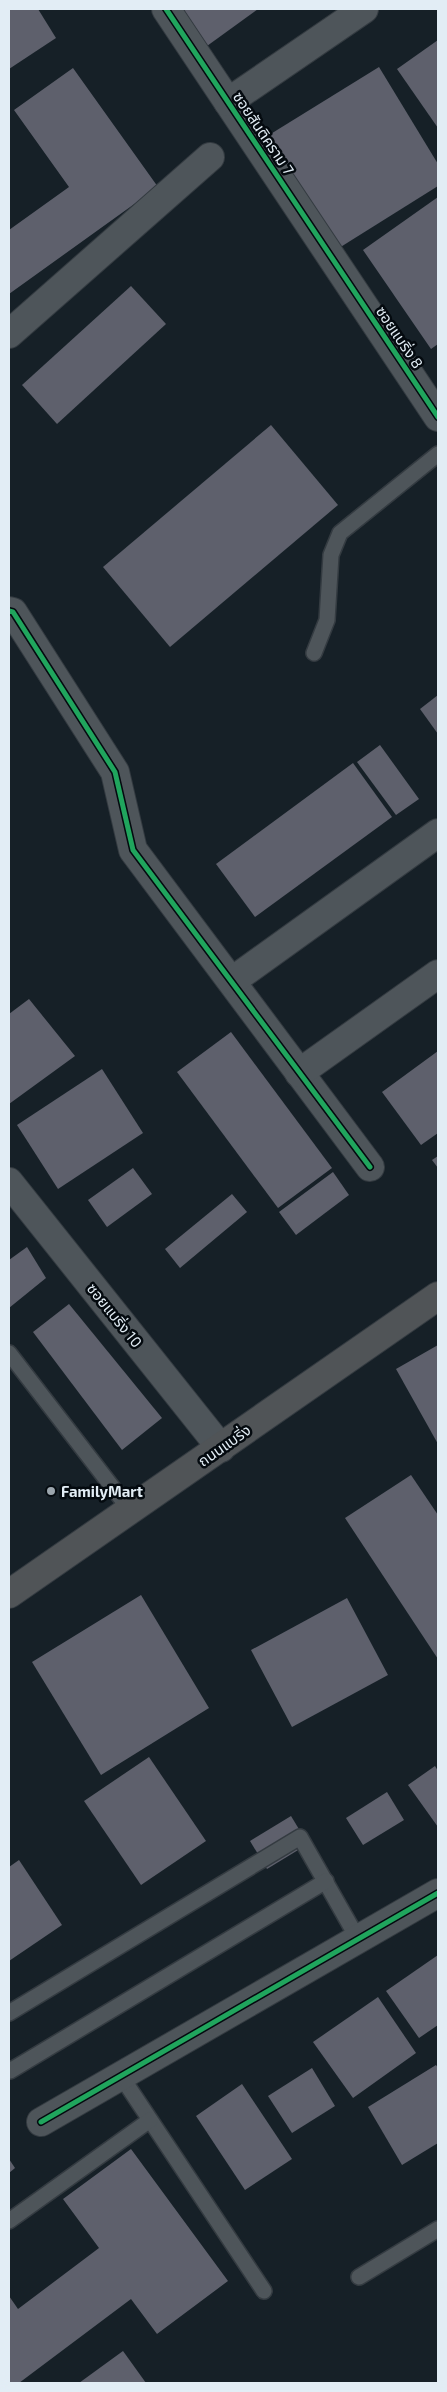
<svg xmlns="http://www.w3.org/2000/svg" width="447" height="2392" font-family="'Exo 2','Noto Sans Thai',sans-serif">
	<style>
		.building { fill: #5e606c }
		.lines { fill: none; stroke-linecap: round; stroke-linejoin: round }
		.service-casing { stroke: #343b41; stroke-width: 18 }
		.minor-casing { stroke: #343b41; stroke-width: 30 }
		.secondary-casing { stroke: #343b41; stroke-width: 30 }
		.service { stroke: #4e555a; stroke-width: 15 }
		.minor { stroke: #4e555a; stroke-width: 28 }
		.secondary { stroke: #505457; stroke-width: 28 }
		.cycleway-casing { stroke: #040a0f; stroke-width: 8 }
		.cycleway { stroke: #20a55d; stroke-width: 5 }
		.poi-dot { fill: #9ba5ad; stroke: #040a0f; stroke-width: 2 }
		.labels { text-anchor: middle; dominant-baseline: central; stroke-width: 5; stroke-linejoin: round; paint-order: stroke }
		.street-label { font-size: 15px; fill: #e2edf5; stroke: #040a0f }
		.poi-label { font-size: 15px; font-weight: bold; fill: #e2edf5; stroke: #040a0f; text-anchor: start }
	</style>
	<rect width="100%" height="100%" fill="#162027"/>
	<!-- building -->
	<g class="building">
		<path d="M9 9H38L56 38 9 69Z"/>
		<path d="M181 9H258L207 46Z"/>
		<path d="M438 40V128L397 69Z"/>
		<path d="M379 67 438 164V186L339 248 269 135Z"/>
		<path d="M73 68 158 187 9 294V230L69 187 14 110Z"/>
		<path d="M438 197V344L431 349 363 250Z"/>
		<path d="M131 286 166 324 57 424 22 385Z"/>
		<path d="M271 425 338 505 170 647 103 567Z"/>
		<path d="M438 695V734L420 709Z"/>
		<path d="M380 745 419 799 396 815 357 762Z"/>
		<path d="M353 763 392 817 255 917 216 864Z"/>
		<path d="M29 999 75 1056 9 1104V1014Z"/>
		<path d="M231 1032 332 1168 278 1208 177 1072Z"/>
		<path d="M438 1051V1133L421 1145 382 1092Z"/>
		<path d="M102 1069 143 1133 58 1189 17 1125Z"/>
		<path d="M438 1156V1168L432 1160Z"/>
		<path d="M133 1168 152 1194 107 1227 88 1200Z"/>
		<path d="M333 1172 349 1195 296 1235 279 1212Z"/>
		<path d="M232 1194 247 1212 180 1268 165 1249Z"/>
		<path d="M27 1247 46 1278 9 1308V1260Z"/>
		<path d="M69 1304 162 1418 122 1450 33 1332Z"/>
		<path d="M438 1345V1444L396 1369Z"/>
		<path d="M411 1475 438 1515V1659L345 1518Z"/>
		<path d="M141 1595 209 1708 101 1775 32 1662Z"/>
		<path d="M347 1598 388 1675 292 1727 251 1650Z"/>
		<path d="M149 1757 206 1841 141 1885 84 1801Z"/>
		<path d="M435 1766 438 1771V1827L408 1785Z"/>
		<path d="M387 1792 404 1820 363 1845 346 1818Z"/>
		<path d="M291 1816 308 1844 267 1869 250 1841Z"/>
		<path d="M19 1860 62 1925 9 1961V1867Z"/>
		<path d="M438 1955V2025L419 2038 386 1991Z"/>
		<path d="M378 1997 416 2053 353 2098 313 2042Z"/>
		<path d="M436 2065 438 2068V2143L402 2165 368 2107Z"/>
		<path d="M312 2068 335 2106 292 2133 268 2096Z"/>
		<path d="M242 2084 292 2159 245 2190 196 2116Z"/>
		<path d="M131 2149 228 2281 157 2334 131 2299 19 2383H9V2296L18 2309 99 2248 63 2199Z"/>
		<path d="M9 2159 15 2168 9 2173Z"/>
		<path d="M123 2351 146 2383H79Z"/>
	</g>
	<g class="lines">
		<defs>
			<g id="service">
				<path d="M314 653 327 620 331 555 340 533 438 454"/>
				<path d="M9 1353 130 1510"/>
				<path d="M9 2013 300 1837 358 1939"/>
				<path d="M9 2069 10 2071 326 1881"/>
				<path d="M121 2076 264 2291"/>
				<path d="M9 2221 150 2120"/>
				<path d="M359 2277 438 2229"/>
			</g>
			<g id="minor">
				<path d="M166 9 438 417"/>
				<path d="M228 102 364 9"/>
				<path d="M9 334 210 157"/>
				<path d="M9 611 13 612 115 772 133 850 370 1167"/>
				<path d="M232 981 438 833"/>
				<path d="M299 1073 438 974"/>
				<path d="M9 1182 221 1448"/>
				<path d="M41 2122 438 1893"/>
			</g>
			<path id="secondary" d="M9 1594 438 1296"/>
		</defs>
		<!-- service casing -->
		<use href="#service" class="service-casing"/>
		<!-- minor casing -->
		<use href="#minor" class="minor-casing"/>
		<!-- secondary casing -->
		<use href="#secondary" class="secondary-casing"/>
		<!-- service -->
		<use href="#service" class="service"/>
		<!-- minor -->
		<use href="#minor" class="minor"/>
		<!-- secondary -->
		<use href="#secondary" class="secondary"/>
		<defs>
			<g id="cycleway">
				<path d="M166 9 438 417"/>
				<path d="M9 611 13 612 115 772 133 850 370 1167"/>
				<path d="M41 2122 438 1893"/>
			</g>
		</defs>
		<!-- cycleway casing -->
		<use href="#cycleway" class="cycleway-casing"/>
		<!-- cycleway -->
		<use href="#cycleway" class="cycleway"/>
	</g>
	<!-- markers -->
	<circle class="poi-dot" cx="51" cy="1491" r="5"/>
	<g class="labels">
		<!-- street labels -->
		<g class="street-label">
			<text transform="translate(264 133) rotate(56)">ซอยสันติคราม 7</text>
			<text transform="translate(400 337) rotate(56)">ซอยแบริ่ง 8</text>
			<text transform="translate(115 1315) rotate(51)">ซอยแบริ่ง 10</text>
			<text transform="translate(224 1445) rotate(-35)">ถนนแบริ่ง</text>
		</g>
		<!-- poi labels -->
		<g class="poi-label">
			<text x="61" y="1491">FamilyMart</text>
		</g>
	</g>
	<!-- border -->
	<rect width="447" height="2392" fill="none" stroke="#e2edf5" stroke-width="20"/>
</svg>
